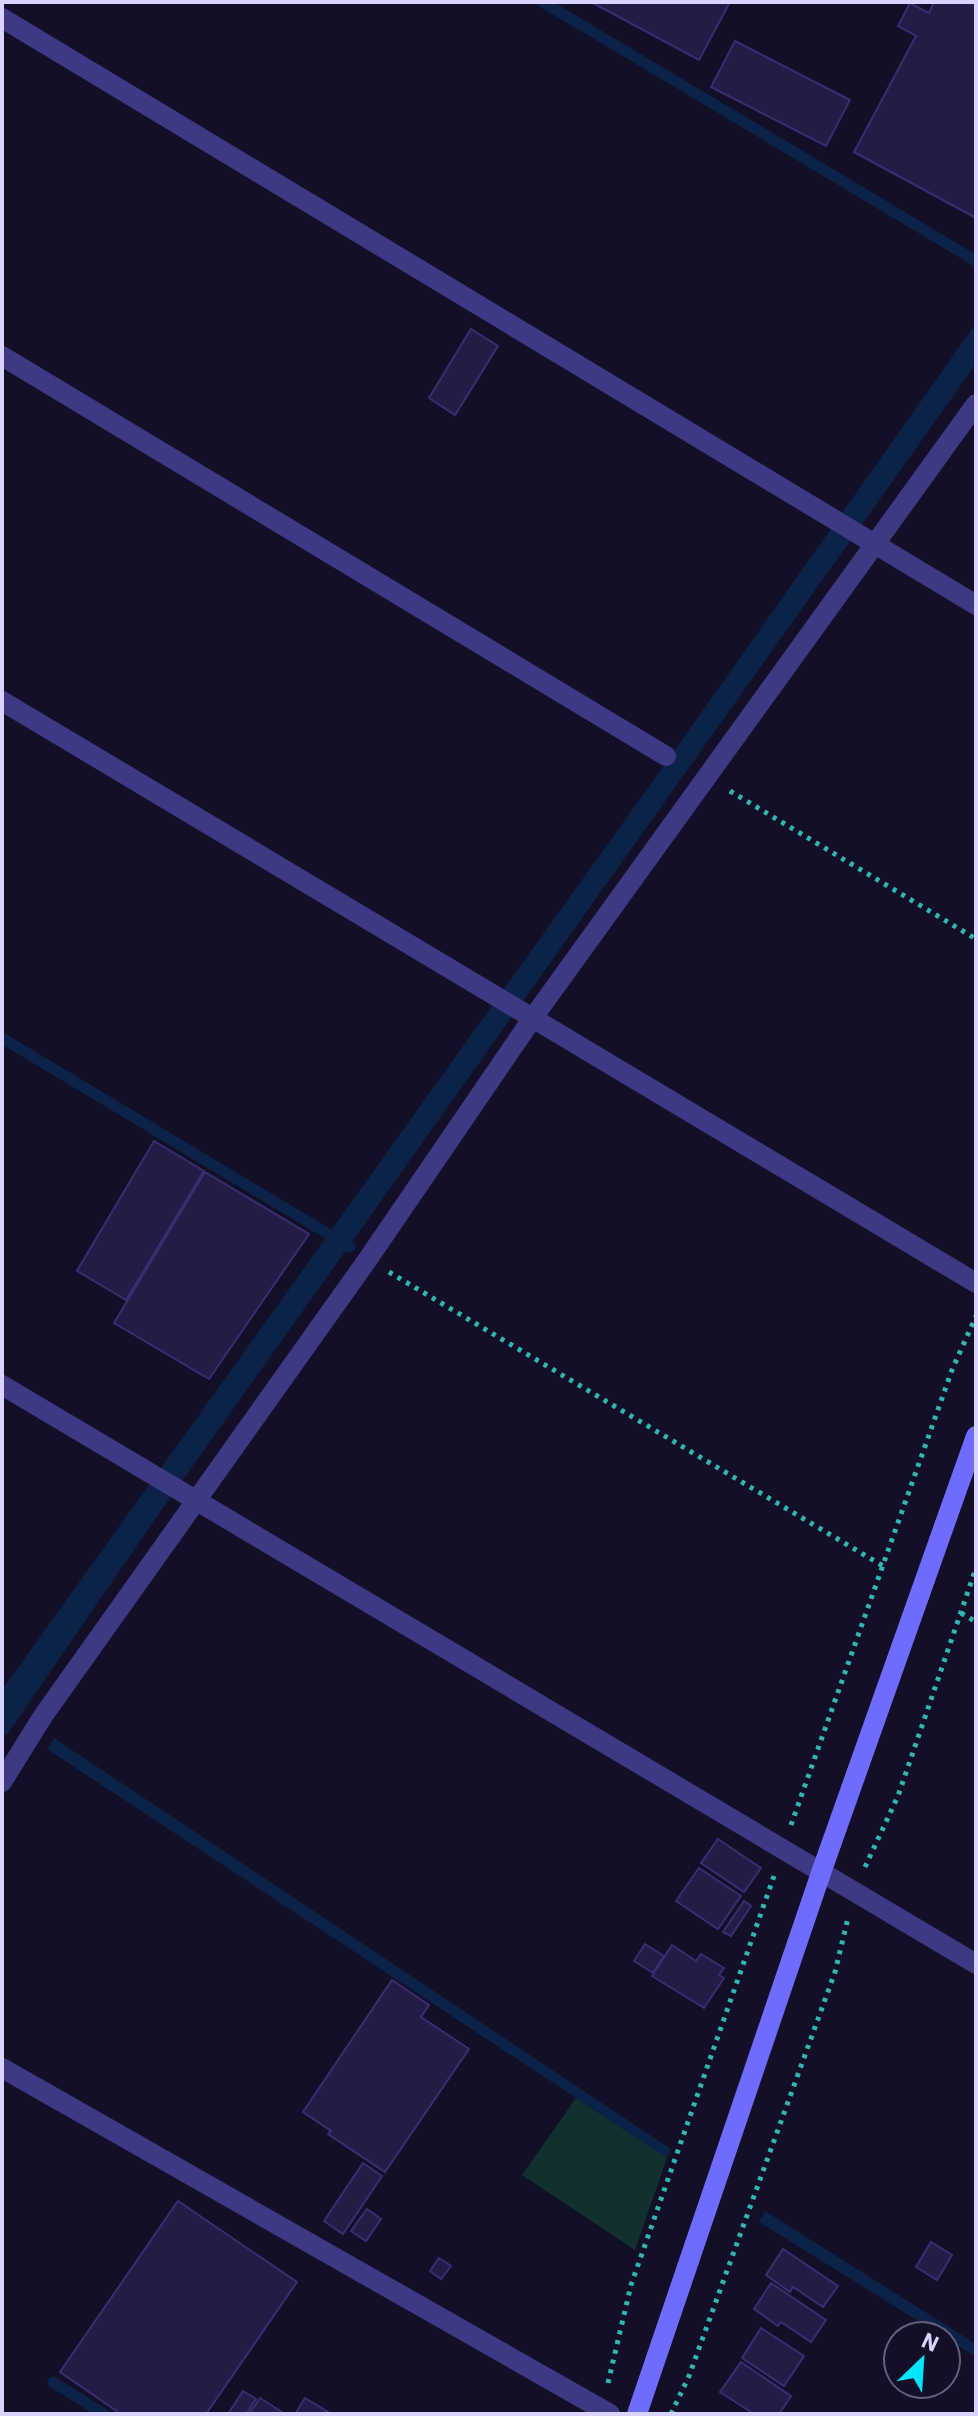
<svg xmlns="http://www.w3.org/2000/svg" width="978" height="2416" font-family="'IBM Plex Sans',sans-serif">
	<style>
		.green { fill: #12302f }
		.water { fill: #0c2248 }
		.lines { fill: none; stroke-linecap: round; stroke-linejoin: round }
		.stream { stroke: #0c2248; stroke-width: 11 }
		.building { fill: #241b47; stroke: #3b2d73; stroke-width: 2 }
		.path { stroke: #2fb8b0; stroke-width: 5; stroke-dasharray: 4 6; stroke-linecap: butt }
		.street { stroke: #3d3a85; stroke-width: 20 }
		.secondary { stroke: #6f6bff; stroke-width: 20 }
	</style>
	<rect width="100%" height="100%" fill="#130f26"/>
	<!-- green -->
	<path class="green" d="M576 2098 667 2158 635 2250 522 2175Z"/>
	<!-- water -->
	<g class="water">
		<path d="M976 323V364L160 1512 7 1735 2 1732V1690L670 757Z"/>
		<path d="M54 1738 671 2149 667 2158 47 1749Z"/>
		<path d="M765 2211 976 2344V2357L759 2222Z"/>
	</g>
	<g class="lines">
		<!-- stream -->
		<g class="stream">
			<path d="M543 2 976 261"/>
			<path d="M2 1038 350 1247"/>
			<path d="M53 2382 104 2414"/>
		</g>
	</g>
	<!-- building -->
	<g class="building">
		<path d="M591 2H730L699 60Z"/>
		<path d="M934 2H976V218L854 152 916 36 898 26 910 3 929 13Z"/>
		<path d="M735 41 850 100 826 146 711 87Z"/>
		<path d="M471 329 498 346 455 415 429 398Z"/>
		<path d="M154 1141 204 1171 126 1300 77 1271Z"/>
		<path d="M205 1172 309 1234 209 1379 114 1323Z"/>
		<path d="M718 1839 761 1868 744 1892 701 1863Z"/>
		<path d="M699 1868 741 1896 718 1929 676 1901Z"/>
		<path d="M744 1901 751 1906 731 1936 723 1932Z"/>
		<path d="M645 1944 664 1956 653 1973 634 1961Z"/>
		<path d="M672 1945 696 1961 701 1954 724 1968 719 1975 724 1978 704 2008 652 1976Z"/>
		<path d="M392 1980 429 2005 421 2017 469 2049 385 2172 328 2134 331 2131 303 2112Z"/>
		<path d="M363 2163 382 2176 343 2234 324 2221Z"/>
		<path d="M178 2201 297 2282 206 2414H121L60 2372Z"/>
		<path d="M367 2209 381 2219 366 2241 351 2231Z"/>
		<path d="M931 2242 952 2255 937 2280 916 2267Z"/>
		<path d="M783 2249 838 2286 823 2307 793 2287 790 2292 766 2275Z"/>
		<path d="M439 2258 451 2266 441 2279 430 2271Z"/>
		<path d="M771 2283 826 2320 811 2342 781 2322 778 2326 754 2309Z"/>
		<path d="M761 2328 804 2356 784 2386 742 2358Z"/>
		<path d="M741 2362 791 2396 779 2414H754L720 2392Z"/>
		<path d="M243 2391 256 2399 246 2414H228Z"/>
		<path d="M260 2398 282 2412 281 2414H249Z"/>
		<path d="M305 2398 328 2412 327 2414H295Z"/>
	</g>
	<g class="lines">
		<!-- path -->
		<g class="path">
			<path d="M730 791 976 939"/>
			<path d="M389 1272 883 1566"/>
			<path d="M961 1613 976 1622"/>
			<path d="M791 1825 952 1370 976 1316"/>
			<path d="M865 1867 898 1796 976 1568"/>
			<path d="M608 2383 631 2285 774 1876"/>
			<path d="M671 2414 689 2376 835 1972 848 1918"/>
		</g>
		<!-- street -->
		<g class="street">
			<path d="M2 18 976 605"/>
			<path d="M2 356 666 756"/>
			<path d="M2 701 976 1283"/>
			<path d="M2 1385 976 1964"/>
			<path d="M2 1782 43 1716 368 1259 532 1019 976 404"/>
			<path d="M2 2068 610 2414"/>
		</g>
		<!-- secondary -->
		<path class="secondary" d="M637 2414 822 1870 976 1436"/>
	</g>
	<!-- border -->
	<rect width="978" height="2416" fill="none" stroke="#d9d4ff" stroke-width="8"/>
	<!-- north arrow -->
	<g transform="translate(922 2360) rotate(25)"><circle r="38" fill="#130f26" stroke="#625e7d" stroke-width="2"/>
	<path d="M0-6L14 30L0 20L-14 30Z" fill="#00e5ff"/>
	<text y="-12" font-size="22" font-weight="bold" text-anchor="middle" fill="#d9d4ff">N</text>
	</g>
</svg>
